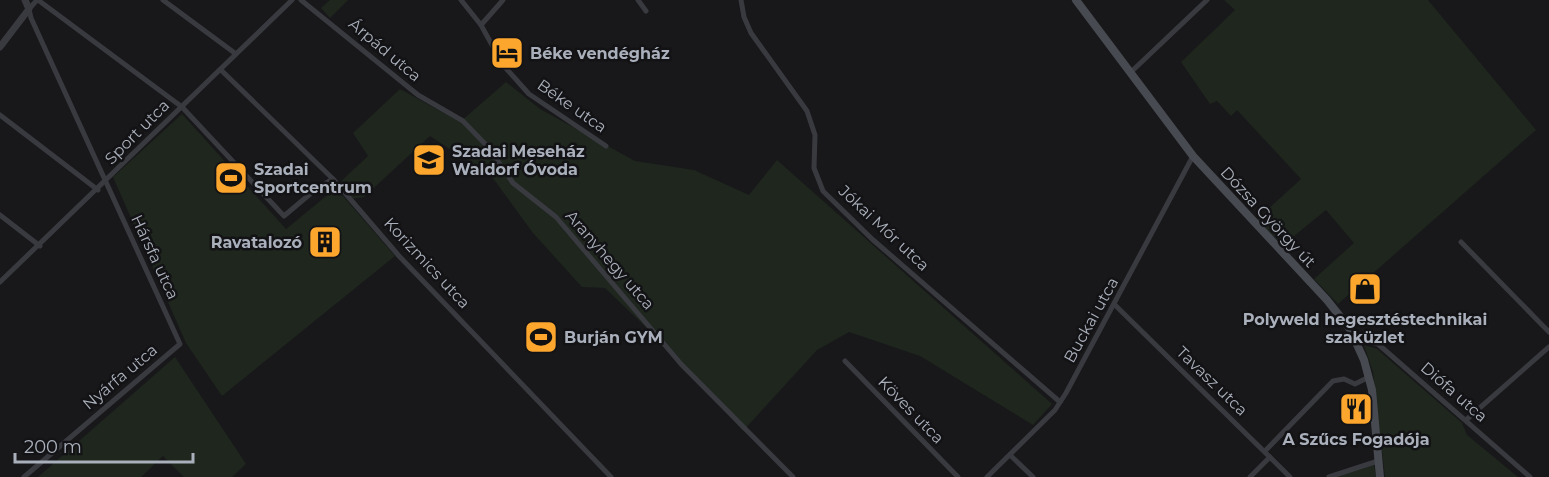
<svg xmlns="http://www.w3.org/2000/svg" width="1549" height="477" font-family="Montserrat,sans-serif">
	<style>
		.green { fill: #1e261e }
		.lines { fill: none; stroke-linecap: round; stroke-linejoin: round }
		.minor { stroke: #393a40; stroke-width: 5 }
		.tertiary { stroke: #393a40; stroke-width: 7 }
		.secondary { stroke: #474a50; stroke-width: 8 }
		.labels { text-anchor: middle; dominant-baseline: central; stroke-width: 5; stroke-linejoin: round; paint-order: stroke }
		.street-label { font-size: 16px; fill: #aab0bb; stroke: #131316 }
		.poi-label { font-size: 16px; font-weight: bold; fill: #aab0bb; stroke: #131316; text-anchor: start }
	</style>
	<rect width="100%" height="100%" fill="#18181a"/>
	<!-- green -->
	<g class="green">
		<path d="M330 0H348L330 18 321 8Z"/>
		<path d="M1224 0H1428L1536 130 1338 304 1314 279 1354 243 1326 210 1283 245 1256 220 1301 179 1237 110 1231 116 1217 101 1210 104 1181 62 1235 10Z"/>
		<path d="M506 82 540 109 635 161 694 170 749 195 777 160 1052 404 1033 425 920 356 849 332 817 350 743 431 679 359 605 288 582 287 533 233 492 177 430 136 364 197 350 199 338 184 368 156 353 133 400 89 460 122Z"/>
		<path d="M182 114 286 229 336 188 395 256 222 396 186 343 113 177Z"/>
		<path d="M1364 345 1377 349 1462 423 1467 435 1518 477H1385L1373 372Z"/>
		<path d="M175 357 246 464 232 477H184L163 456 141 477H38Z"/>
		<path d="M1374 465 1376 477H1335Z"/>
	</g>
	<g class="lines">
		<!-- minor -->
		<g class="minor">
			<path d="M38 0 182 107 284 216 316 189 333 179"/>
			<path d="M163 0 236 54"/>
			<path d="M301 0 418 95 463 121 488 147 513 183 556 217 681 364 793 477"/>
			<path d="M461 0 481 25 503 65 529 94 606 146"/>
			<path d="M638 0 646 11"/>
			<path d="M741 0 744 17 751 33 807 111 815 135 814 168 823 191 872 239 1060 402"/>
			<path d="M481 25 503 0"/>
			<path d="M221 70 333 179 399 256 611 477"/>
			<path d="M1131 72 1207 0"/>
			<path d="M0 115 98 190"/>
			<path d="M0 215 40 246"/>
			<path d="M1461 242 1549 332"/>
			<path d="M0 282 292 0"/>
			<path d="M1115 305 1290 477"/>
			<path d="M1355 338 1378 344 1530 477"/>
			<path d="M845 361 958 477"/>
			<path d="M1466 420 1549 347"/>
			<path d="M1265 451 1333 381 1344 379 1355 384 1369 377"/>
			<path d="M1010 455 1033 477"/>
			<path d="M24 477 180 344 31 18 29 9 37 0"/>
			<path d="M987 477 1055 410 1066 393 1193 156"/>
			<path d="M1250 477 1270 457"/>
			<path d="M1329 477 1378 461"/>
		</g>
		<!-- tertiary -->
		<path class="tertiary" d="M0 47 29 9 25 0"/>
		<!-- secondary -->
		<path class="secondary" d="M1076 0 1193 156 1327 300 1350 329 1364 360 1372 390 1380 477"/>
	</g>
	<!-- icons -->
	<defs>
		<symbol id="hotel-square" viewBox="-11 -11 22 22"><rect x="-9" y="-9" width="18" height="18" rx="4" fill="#fca62e" stroke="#131316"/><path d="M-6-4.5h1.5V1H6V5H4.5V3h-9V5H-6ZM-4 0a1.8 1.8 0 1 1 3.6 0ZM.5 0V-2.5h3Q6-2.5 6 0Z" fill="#111"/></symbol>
		<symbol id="school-square" viewBox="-11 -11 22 22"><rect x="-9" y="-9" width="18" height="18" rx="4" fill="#fca62e" stroke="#131316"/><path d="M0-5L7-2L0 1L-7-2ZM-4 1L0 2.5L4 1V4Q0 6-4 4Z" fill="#111"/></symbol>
		<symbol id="stadium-square" viewBox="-11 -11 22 22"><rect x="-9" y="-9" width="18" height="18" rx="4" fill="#fca62e" stroke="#131316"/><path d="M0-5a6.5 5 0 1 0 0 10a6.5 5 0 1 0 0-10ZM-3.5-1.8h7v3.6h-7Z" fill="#111"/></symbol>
		<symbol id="building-square" viewBox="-11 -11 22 22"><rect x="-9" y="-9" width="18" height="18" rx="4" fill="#fca62e" stroke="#131316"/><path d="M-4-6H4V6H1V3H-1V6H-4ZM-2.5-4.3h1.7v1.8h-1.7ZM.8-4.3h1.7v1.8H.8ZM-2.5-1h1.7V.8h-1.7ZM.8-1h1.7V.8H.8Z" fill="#111"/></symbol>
		<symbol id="shop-square" viewBox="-11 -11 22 22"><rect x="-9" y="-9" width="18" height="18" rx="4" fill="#fca62e" stroke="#131316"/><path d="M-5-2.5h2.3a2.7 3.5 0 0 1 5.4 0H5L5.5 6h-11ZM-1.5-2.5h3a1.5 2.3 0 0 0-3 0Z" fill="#111"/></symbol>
		<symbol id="restaurant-square" viewBox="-11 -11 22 22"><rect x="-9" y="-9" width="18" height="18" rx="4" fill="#fca62e" stroke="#131316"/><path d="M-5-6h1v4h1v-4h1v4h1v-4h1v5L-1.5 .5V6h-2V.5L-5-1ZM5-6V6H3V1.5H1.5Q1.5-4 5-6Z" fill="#111"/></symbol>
	</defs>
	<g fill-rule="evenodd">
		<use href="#hotel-square" x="488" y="34" width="38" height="38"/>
		<use href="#school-square" x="410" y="141" width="38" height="38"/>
		<use href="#stadium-square" x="212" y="159" width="38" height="38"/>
		<use href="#building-square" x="306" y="223" width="38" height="38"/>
		<use href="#shop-square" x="1346" y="270" width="38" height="38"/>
		<use href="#stadium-square" x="522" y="318" width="38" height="38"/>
		<use href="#restaurant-square" x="1337" y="390" width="38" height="38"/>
	</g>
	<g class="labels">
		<!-- street labels -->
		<g class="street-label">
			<text transform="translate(385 50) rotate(40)">Árpád utca</text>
			<text transform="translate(572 106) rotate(35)">Béke utca</text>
			<text transform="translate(137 132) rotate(-45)">Sport utca</text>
			<text transform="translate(1268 217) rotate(47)">Dózsa György út</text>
			<text transform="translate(884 228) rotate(43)">Jókai Mór utca</text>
			<text transform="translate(155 257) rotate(65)">Hársfa utca</text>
			<text transform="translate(610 260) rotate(49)">Aranyhegy utca</text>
			<text transform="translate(427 263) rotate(47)">Korizmics utca</text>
			<text transform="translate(1091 320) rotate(-61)">Buckai utca</text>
			<text transform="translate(120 377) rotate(-40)">Nyárfa utca</text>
			<text transform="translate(1212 381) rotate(44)">Tavasz utca</text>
			<text transform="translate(1454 392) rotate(41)">Diófa utca</text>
			<text transform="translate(911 410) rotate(46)">Köves utca</text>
		</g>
		<!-- poi labels -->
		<g class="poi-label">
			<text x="530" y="53">Béke vendégház</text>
			<text x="452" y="151">Szadai Meseház<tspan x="452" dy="18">Waldorf Óvoda</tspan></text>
			<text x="254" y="169">Szadai<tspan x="254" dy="18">Sportcentrum</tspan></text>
			<text x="302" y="242" text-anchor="end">Ravatalozó</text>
			<text x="1365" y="319" text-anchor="middle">Polyweld hegesztéstechnikai<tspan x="1365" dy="18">szaküzlet</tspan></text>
			<text x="564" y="337">Burján GYM</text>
			<text x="1356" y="439" text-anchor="middle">A Szűcs Fogadója</text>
		</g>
	</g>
	<!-- scale -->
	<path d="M15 453v9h178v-9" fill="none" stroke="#aab0bb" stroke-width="3"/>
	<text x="24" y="453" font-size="18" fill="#aab0bb" stroke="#131316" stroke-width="4.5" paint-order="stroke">200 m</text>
</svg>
